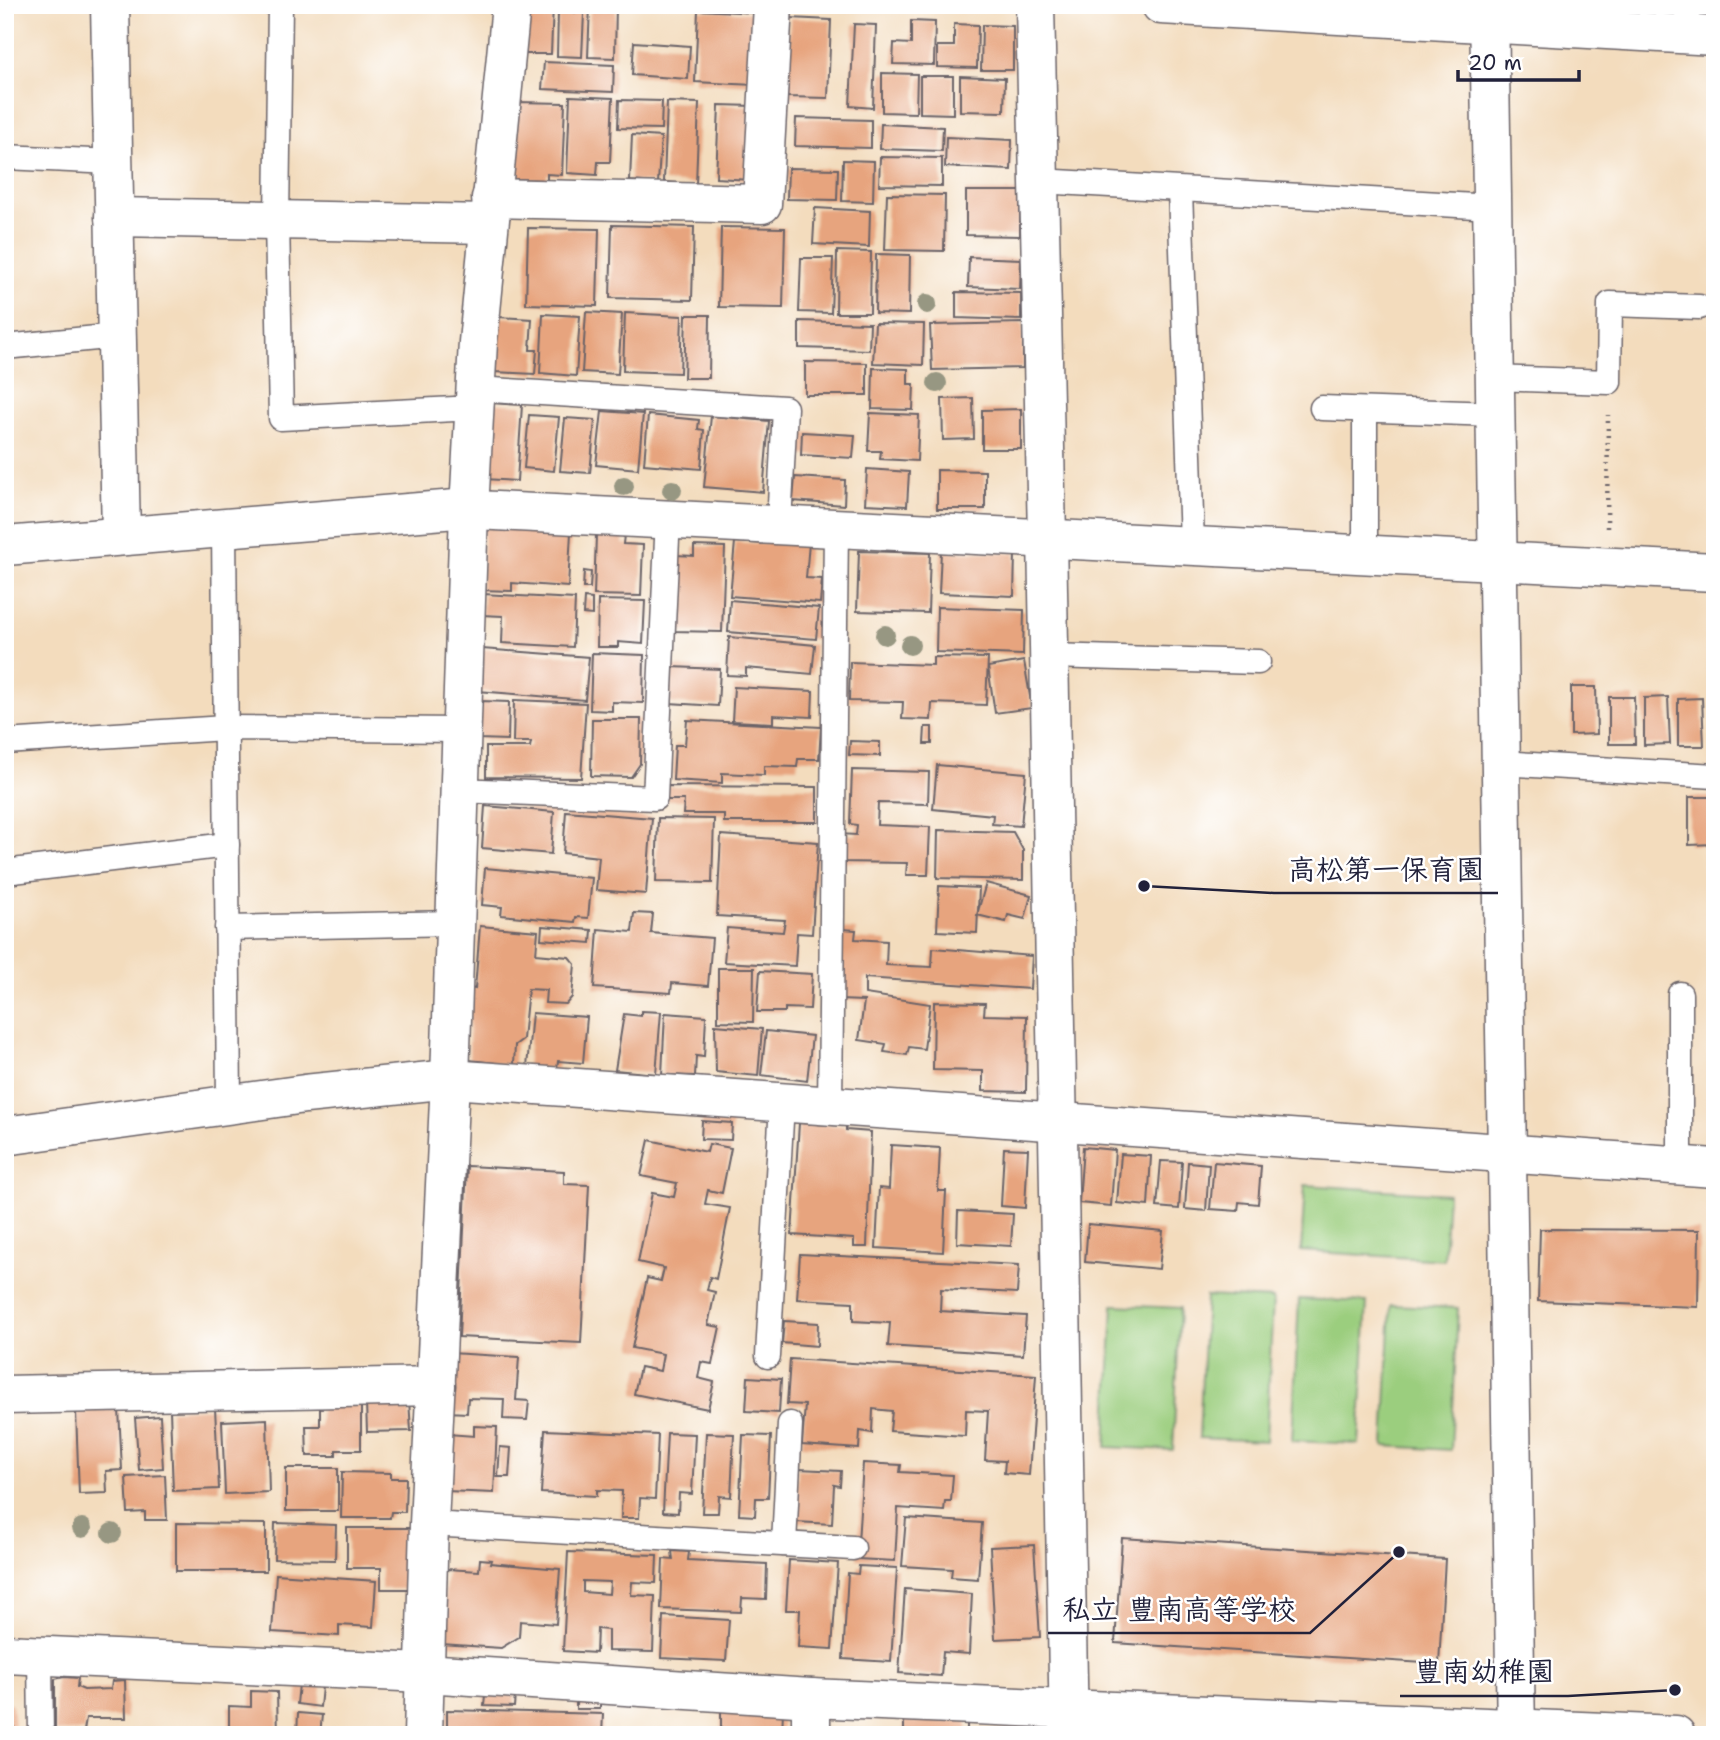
<svg xmlns="http://www.w3.org/2000/svg" width="1720" height="1740" font-family="'Shantell Sans','Klee One',sans-serif">
	<style>
		.green { fill: #9bce7e; stroke: #5e785c; stroke-width: 2 }
		.building { fill: #e7a47e; fill-rule: evenodd }
		.lines { fill: none; stroke-linecap: round; stroke-linejoin: round }
		.service-casing { stroke: #6b6368; stroke-width: 27 }
		.minor-casing { stroke: #6b6368; stroke-width: 41 }
		.tertiary-casing { stroke: #6b6368; stroke-width: 41 }
		.path { stroke: #6b6368; stroke-width: 4.5; stroke-dasharray: 2 5; stroke-linecap: butt }
		.service { stroke: #fff; stroke-width: 24 }
		.minor { stroke: #fff; stroke-width: 38 }
		.tertiary { stroke: #fff; stroke-width: 38 }
		.tree { fill: #979782 }
		.leader { fill: none; stroke: #22223b; stroke-width: 2.5 }
		.callout-dot { fill: #22223b; stroke: #fff; stroke-width: 2.5 }
		.callout-label { font-size: 28px; text-anchor: middle; font-weight: bold; fill: #22223b; stroke: #fff; stroke-width: 5; stroke-linejoin: round; paint-order: stroke }
	</style>
	<rect width="100%" height="100%" fill="#fff"/>
	<filter id="ink" filterUnits="userSpaceOnUse"><feTurbulence type="fractalNoise" baseFrequency=".0143" numOctaves="2"/><feDisplacementMap in="SourceGraphic" scale="14" xChannelSelector="R" yChannelSelector="G"/><feConvolveMatrix kernelMatrix="1 2 1 2 8 2 1 2 1" color-interpolation-filters="sRGB"/></filter>
	<filter id="wash" filterUnits="userSpaceOnUse"><feTurbulence type="fractalNoise" baseFrequency=".00686" numOctaves="4" result="noise"/><feDisplacementMap in="SourceGraphic" scale="28" xChannelSelector="R" yChannelSelector="G"/><feGaussianBlur stdDeviation="1.57" result="paint"/><feColorMatrix in="noise" values="0 0 0 0 0 0 0 0 0 0 0 0 0 0 0 0 0 1.4 0 .05"/><feComposite in="paint" operator="in"/></filter>
	<g filter="url(#wash)">
		<rect width="100%" height="100%" fill="#f3dcbd"/>
		<!-- green -->
		<g class="green">
			<path d="M1305 1185 1448 1194 1444 1260 1301 1251Z"/>
			<path d="M1206 1296 1273 1299 1266 1441 1199 1438Z"/>
			<path d="M1299 1299 1367 1302 1359 1444 1292 1441Z"/>
			<path d="M1113 1305 1180 1308 1173 1450 1106 1447Z"/>
			<path d="M1391 1305 1458 1308 1451 1450 1384 1446Z"/>
		</g>
		<g id="blocks">
			<!-- building -->
			<g class="building">
				<path d="M527 5H553L551 54H526Z"/>
				<path d="M590 5H616L615 58 588 57Z"/>
				<path d="M698 10 757 13 754 85 695 82Z"/>
				<path d="M558 11 584 13 582 57 557 56Z"/>
				<path d="M790 18 831 20 828 98 787 97Z"/>
				<path d="M911 21 935 22 934 65 893 64 894 43 911 44Z"/>
				<path d="M854 24 876 25 873 108 850 106Z"/>
				<path d="M954 24 978 25 977 68 937 67V46H954Z"/>
				<path d="M982 25 1013 26V70H981Z"/>
				<path d="M634 42 690 46 688 79 632 75Z"/>
				<path d="M544 62 614 65 613 92 542 89Z"/>
				<path d="M882 73 917 74 916 113 882 112Z"/>
				<path d="M920 76H953V114L920 113Z"/>
				<path d="M960 76 1005 78 1004 112 960 111Z"/>
				<path d="M570 96 613 98 610 162H598L597 175 567 173Z"/>
				<path d="M619 100 662 101 661 129 618 128Z"/>
				<path d="M516 102 565 103 562 175 547 174V180L513 179Z"/>
				<path d="M667 102 699 103 696 184 664 182Z"/>
				<path d="M719 105 754 106 751 180 716 178Z"/>
				<path d="M796 118 871 120V148L795 146Z"/>
				<path d="M881 124 943 127 942 151 880 149Z"/>
				<path d="M632 135 661 137 658 183 630 181Z"/>
				<path d="M946 137 1012 140 1011 170 945 167Z"/>
				<path d="M880 157 942 158V186L879 185Z"/>
				<path d="M843 160 874 161 873 202 842 201Z"/>
				<path d="M788 168 838 169 837 200 787 199Z"/>
				<path d="M966 191H1020V236L966 235Z"/>
				<path d="M887 194 945 195 944 251 885 250Z"/>
				<path d="M815 208 870 211 869 247 813 244Z"/>
				<path d="M612 225 694 227 692 300 610 298Z"/>
				<path d="M721 227 785 228 783 308 719 307Z"/>
				<path d="M528 228 599 229 597 306 526 304Z"/>
				<path d="M837 251 871 252 870 313H836Z"/>
				<path d="M876 254 910 255 909 314 875 313Z"/>
				<path d="M969 257 1021 259 1020 289 968 287Z"/>
				<path d="M801 258H833L831 313 799 312Z"/>
				<path d="M956 292 1021 293V320L956 318Z"/>
				<path d="M586 312 622 314 618 374 582 372Z"/>
				<path d="M625 313 682 316 680 373 623 371Z"/>
				<path d="M543 314 580 316 576 376 540 373Z"/>
				<path d="M686 315H710L709 378H684Z"/>
				<path d="M498 317 532 319 530 350H537L535 374 495 372Z"/>
				<path d="M799 321 870 323 869 350 799 348Z"/>
				<path d="M875 323 924 324 923 365 873 363Z"/>
				<path d="M1023 323V368L932 370 930 325Z"/>
				<path d="M805 362 867 363V395H805Z"/>
				<path d="M873 368 908 369V384H914L913 410 872 409Z"/>
				<path d="M973 398 974 439 943 440 942 399Z"/>
				<path d="M490 403 522 405 517 481 485 479Z"/>
				<path d="M1021 409V449H982V410Z"/>
				<path d="M602 411 643 414 638 469 596 465Z"/>
				<path d="M870 413 919 415 917 461 880 459 881 451H868Z"/>
				<path d="M529 415 559 417 554 471 524 468Z"/>
				<path d="M648 415 699 420 698 429 704 430 701 469 644 464Z"/>
				<path d="M711 416 769 421 763 492 704 487Z"/>
				<path d="M565 418 595 420 590 473 560 471Z"/>
				<path d="M802 432 855 435 853 458 801 455Z"/>
				<path d="M867 469 909 472 907 506 865 504Z"/>
				<path d="M937 470 985 471V509H937Z"/>
				<path d="M795 477 845 480 844 505 793 501Z"/>
				<path d="M484 527 571 532 568 587 512 583V591L481 590Z"/>
				<path d="M596 535H624L623 544 643 545 641 596 594 595Z"/>
				<path d="M765 540 809 543 806 578 822 579 820 603 730 596 735 542 766 544Z"/>
				<path d="M694 546 725 547 722 632 673 631 676 555 694 556Z"/>
				<path d="M859 551 930 553 928 613 857 611Z"/>
				<path d="M941 551 1015 553 1014 596 939 593Z"/>
				<path d="M584 571 591 572 590 588H583Z"/>
				<path d="M483 594 575 599 573 647 502 643 503 616 482 615Z"/>
				<path d="M584 598 592 599V615L583 614Z"/>
				<path d="M598 600 645 601 643 644 618 642V647H597Z"/>
				<path d="M730 600 819 608 816 639 728 632Z"/>
				<path d="M937 607 1024 610 1023 655 936 652Z"/>
				<path d="M729 637 815 645 812 674 746 668V676L727 675Z"/>
				<path d="M482 649 589 657 585 700 478 691Z"/>
				<path d="M592 653 644 655 643 703 612 702V711L590 710Z"/>
				<path d="M933 657 988 658 986 705 932 703 931 720 902 719 903 702 849 701 850 662 933 665Z"/>
				<path d="M1024 661 1032 708 995 713 988 667Z"/>
				<path d="M672 667 720 669 718 706 669 703Z"/>
				<path d="M734 687 813 691 812 717 773 715V723L732 721Z"/>
				<path d="M1571 687H1596L1597 734 1571 735Z"/>
				<path d="M1609 697H1634L1635 744H1609Z"/>
				<path d="M1668 697 1670 744 1644 745V698Z"/>
				<path d="M1702 698 1704 746H1678V699Z"/>
				<path d="M514 700 586 703 581 778 486 777V747H530L531 742H513Z"/>
				<path d="M480 701 509 702 508 740 479 739Z"/>
				<path d="M592 719H641L640 764 631 777 591 776Z"/>
				<path d="M687 720 821 727 819 759H798L797 767 764 766V775L722 773V783L673 780 675 745H685Z"/>
				<path d="M925 727H932V744H924Z"/>
				<path d="M850 741 880 742V756L849 755Z"/>
				<path d="M937 765 1026 773 1021 826 992 824 993 815 933 809Z"/>
				<path d="M852 770 929 772 928 804 878 803 877 825 930 827 928 875H906L907 863 839 862 840 834 856 835 857 825 850 824Z"/>
				<path d="M667 786 817 787V822H724V814H683L684 800H667Z"/>
				<path d="M1689 797H1714L1715 844 1689 845Z"/>
				<path d="M485 806 554 812 551 854 482 848Z"/>
				<path d="M566 811 652 818 646 894 596 890 599 857 563 853Z"/>
				<path d="M658 818 714 819 712 883 656 882Z"/>
				<path d="M938 830 1013 832 1023 850V880L937 878Z"/>
				<path d="M721 835 818 842 812 934 797 933 795 966 724 962 727 928 783 932 785 920 717 916Z"/>
				<path d="M485 868 592 878 588 918 576 917 575 922 501 915 502 907 482 905Z"/>
				<path d="M986 883 1031 895 1025 919 1008 915 1006 922 977 915Z"/>
				<path d="M939 886 979 888 977 933 937 931Z"/>
				<path d="M634 913 653 914 651 933 712 938 708 986 672 983 671 993 594 988 598 929 632 932Z"/>
				<path d="M480 926 538 931 536 954 569 957 575 964 572 997 566 1004 545 1003 546 990 528 989 523 1039 515 1045 514 1065 469 1060 470 988 475 989Z"/>
				<path d="M542 926 592 930 591 943 541 939Z"/>
				<path d="M842 929 856 930 855 939 887 941 886 965 932 967 933 948 1032 956 1030 989 865 978V994L930 1004 924 1049 909 1047 907 1055 884 1052 886 1044 859 1040 864 1001 839 1000Z"/>
				<path d="M718 968H754L753 1022 718 1021Z"/>
				<path d="M760 971 812 974 810 1009 785 1008V1012H757Z"/>
				<path d="M934 1002 985 1003 984 1015 1027 1016 1026 1092 983 1091V1071L933 1070Z"/>
				<path d="M641 1011 661 1012 656 1074 615 1070 624 1014 641 1016Z"/>
				<path d="M532 1013 587 1017 583 1063 558 1061 557 1069 527 1067Z"/>
				<path d="M665 1013 706 1016 704 1057 696 1056 695 1076 662 1075Z"/>
				<path d="M715 1025 762 1029 758 1076 716 1072Z"/>
				<path d="M766 1031 812 1036 807 1081 761 1075Z"/>
				<path d="M702 1121 732 1123 731 1140 701 1139Z"/>
				<path d="M799 1123 846 1126V1130L871 1132 867 1247H854V1239L792 1235Z"/>
				<path d="M649 1140 707 1152 709 1144 731 1148 722 1193 708 1190 705 1204 730 1208 716 1279 710 1277 707 1290 715 1292 708 1325 720 1327 712 1364 701 1362 698 1378 714 1382 708 1409 634 1394 640 1367 660 1371 663 1354 632 1348 647 1278 661 1281 664 1268 638 1262 652 1193 674 1197 677 1183 641 1176Z"/>
				<path d="M891 1145 940 1148 938 1191H946L943 1252 876 1248 879 1188 889 1189Z"/>
				<path d="M1083 1147 1115 1150 1111 1206 1079 1203Z"/>
				<path d="M1004 1148 1028 1149 1025 1208 1001 1206Z"/>
				<path d="M1121 1154 1151 1156 1148 1206 1117 1203Z"/>
				<path d="M1161 1161 1182 1162 1179 1209 1157 1207Z"/>
				<path d="M1188 1162 1209 1164 1206 1211 1185 1209Z"/>
				<path d="M1214 1162 1261 1166 1258 1204 1239 1202 1238 1211 1210 1209Z"/>
				<path d="M467 1166 564 1171V1184L589 1185 581 1343 459 1337Z"/>
				<path d="M958 1211 1013 1214 1011 1246 957 1243Z"/>
				<path d="M1088 1224 1163 1231 1159 1269 1085 1262Z"/>
				<path d="M1540 1229 1699 1230 1698 1307 1538 1301Z"/>
				<path d="M800 1254 1019 1265 1017 1293 941 1289 940 1311 1026 1316 1023 1355 888 1346 890 1323 853 1321V1302L797 1299Z"/>
				<path d="M784 1321 818 1323 817 1346 782 1343Z"/>
				<path d="M450 1353 519 1357 516 1400 529 1401 527 1420 503 1419 504 1399 468 1398 467 1413 447 1412Z"/>
				<path d="M790 1359 1036 1375 1029 1475 1004 1473 1005 1461 985 1460 988 1411 966 1410 965 1436 890 1431 892 1411 873 1409 872 1433 860 1431 859 1449 802 1445 805 1405 787 1404Z"/>
				<path d="M748 1377 781 1379 779 1413 746 1411Z"/>
				<path d="M409 1400 411 1431 367 1432 366 1402Z"/>
				<path d="M361 1402V1450H336V1456H307L306 1426H320V1403Z"/>
				<path d="M215 1408 219 1489 173 1491 170 1410Z"/>
				<path d="M119 1409 122 1470 106 1471 107 1493 79 1494 76 1411Z"/>
				<path d="M160 1416 163 1468 139 1470 135 1418Z"/>
				<path d="M267 1419 269 1492 225 1494 222 1421Z"/>
				<path d="M474 1426 497 1427 494 1493 446 1491 448 1434 474 1436Z"/>
				<path d="M545 1430 658 1435 655 1499 640 1498 639 1518H621L622 1491 597 1490V1496L541 1493Z"/>
				<path d="M667 1433 695 1434 692 1494 679 1493 678 1513 663 1512Z"/>
				<path d="M706 1433 734 1434 731 1497 719 1496 718 1513H702Z"/>
				<path d="M743 1435 771 1436 768 1498H756L755 1516 739 1515Z"/>
				<path d="M500 1447 511 1448 509 1477H498Z"/>
				<path d="M863 1463 901 1465 900 1472 953 1475 951 1501H945L944 1511 898 1508 895 1561 857 1559Z"/>
				<rect x="286" y="1468" width="52" height="43"/>
				<path d="M798 1469 841 1471 840 1486 834 1485 832 1524 796 1522Z"/>
				<path d="M342 1472 391 1473V1478H406L405 1512H391L390 1518H341Z"/>
				<path d="M165 1475 167 1520H145V1512L128 1513 126 1477Z"/>
				<path d="M906 1518 982 1523 978 1579 951 1577 952 1569 902 1566Z"/>
				<path d="M176 1523 266 1524V1571H176Z"/>
				<path d="M275 1523 336 1525 335 1560 274 1559Z"/>
				<path d="M347 1528H410V1589H381V1568H347Z"/>
				<path d="M1122 1538 1445 1559 1439 1664 1115 1643Z"/>
				<path d="M1034 1545 1040 1637 995 1639 990 1547Z"/>
				<path d="M672 1551 689 1552 688 1560 767 1564 766 1599 742 1598 741 1612 661 1609 663 1559 673 1560Z"/>
				<path d="M568 1552 657 1555 656 1583 632 1582 631 1595 655 1596 653 1652 608 1651V1630L597 1629 596 1653 563 1651ZM583 1581 610 1582 609 1594 583 1592Z"/>
				<path d="M480 1559 491 1560 490 1563 560 1569 556 1624 520 1621 519 1637 501 1648 441 1644 447 1569 479 1571Z"/>
				<path d="M789 1560 838 1563 832 1649 798 1647 800 1610H786Z"/>
				<path d="M859 1566 897 1568 891 1662 843 1659 848 1573 858 1574Z"/>
				<path d="M276 1574 376 1581 373 1627 339 1625V1636L272 1632Z"/>
				<path d="M905 1589 972 1594 969 1654 943 1652 941 1676 899 1673Z"/>
				<path d="M663 1616 729 1620 726 1661 661 1658Z"/>
				<path d="M64 1677 78 1678 77 1687 84 1690 111 1689 112 1681 125 1680 126 1718H86L84 1731 55 1732V1679Z"/>
				<path d="M299 1684 322 1687 320 1707 297 1704Z"/>
				<path d="M251 1691 277 1692 278 1735H229V1706L251 1707Z"/>
				<path d="M485 1695H515L514 1707 484 1706Z"/>
				<path d="M5 1698 12 1705 14 1727 5 1726Z"/>
				<path d="M576 1698 600 1699V1709H576Z"/>
				<path d="M447 1710 603 1714 602 1735H447Z"/>
				<path d="M721 1711H783L782 1735H721Z"/>
				<path d="M298 1713 322 1715 320 1735H297Z"/>
				<path d="M967 1720V1735H904V1721Z"/>
			</g>
		</g>
	</g>
	<g filter="url(#ink)">
		<use href="#blocks" fill-opacity="0" stroke="#6b6368" stroke-width="2"/>
		<g class="lines">
			<defs>
				<g id="service">
					<path d="M280 5 277 220 281 418 474 408"/>
					<path d="M1685 34 1688 5"/>
					<path d="M5 157 113 162"/>
					<path d="M1040 181 1492 207"/>
					<path d="M1180 190 1192 544"/>
					<path d="M5 347 117 336"/>
					<path d="M1494 378 1609 382 1610 304 1699 307"/>
					<path d="M475 389 785 408 779 524"/>
					<path d="M1322 408 1494 414"/>
					<path d="M1365 410V553"/>
					<path d="M224 528 229 1104"/>
					<path d="M1050 656 1258 662"/>
					<path d="M5 742 225 728 461 730"/>
					<path d="M1501 763 1715 776"/>
					<path d="M459 790 655 798 668 517"/>
					<path d="M5 872 227 845"/>
					<path d="M227 928 455 923"/>
					<path d="M830 1106 836 527"/>
					<path d="M1680 1166V994"/>
					<path d="M768 1356 782 1103"/>
					<path d="M429 1524 853 1548"/>
					<path d="M784 1544 790 1424"/>
					<path d="M40 1656 41 1735"/>
				</g>
				<g id="minor">
					<path d="M110 5 121 536"/>
					<path d="M1035 5 1047 536"/>
					<path d="M1489 5 1516 1735"/>
					<path d="M491 198 762 204 773 5"/>
					<path d="M114 217 489 224"/>
					<path d="M5 546 456 509 1715 572"/>
					<path d="M5 1136 305 1094 450 1079 1715 1168"/>
					<path d="M5 1395 436 1386"/>
					<path d="M5 1654 424 1673 811 1698 1676 1735"/>
					<path d="M811 1698V1735"/>
					<path d="M423 1735 429 1524 450 1079 469 510 478 342 511 5"/>
				</g>
				<g id="tertiary">
					<path d="M1161 5 1715 36"/>
					<path d="M1047 536 1069 1735"/>
				</g>
			</defs>
			<!-- service casing -->
			<use href="#service" class="service-casing"/>
			<!-- minor casing -->
			<use href="#minor" class="minor-casing"/>
			<!-- tertiary casing -->
			<use href="#tertiary" class="tertiary-casing"/>
			<!-- path -->
			<path class="path" d="M1607 528 1608 415"/>
			<!-- service -->
			<use href="#service" class="service"/>
			<!-- minor -->
			<use href="#minor" class="minor"/>
			<!-- tertiary -->
			<use href="#tertiary" class="tertiary"/>
		</g>
		<!-- trees -->
		<g class="tree">
			<circle cx="927" cy="304" r="10"/>
			<circle cx="937" cy="383" r="10"/>
			<circle cx="624" cy="486" r="10"/>
			<circle cx="672" cy="490" r="10"/>
			<circle cx="885" cy="635" r="10"/>
			<circle cx="910" cy="645" r="10"/>
			<circle cx="82" cy="1528" r="10"/>
			<circle cx="112" cy="1533" r="10"/>
		</g>
	</g>
	<!-- callouts -->
	<path class="leader" d="M1144 886L1274 893H1498M1399 1552L1310 1633H1048M1675 1690L1568 1696H1400"/>
	<g class="callout-dot">
		<circle cx="1144" cy="886" r="7"/>
		<circle cx="1399" cy="1552" r="7"/>
		<circle cx="1675" cy="1690" r="7"/>
	</g>
	<g class="callout-label">
		<text x="1386" y="879">高松第一保育園</text>
		<text x="1179" y="1619">私立 豊南高等学校</text>
		<text x="1484" y="1681">豊南幼稚園</text>
	</g>
	<!-- margin -->
	<rect width="1720" height="1740" fill="none" stroke="#fff" stroke-width="28"/>
	<!-- scale -->
	<path d="M1458 70v10h121v-10" fill="none" stroke="#22223b" stroke-width="3.5"/>
	<text x="1468" y="70" font-size="21" fill="#22223b" stroke="#ffffff" stroke-width="5" paint-order="stroke">20 m</text>
</svg>
